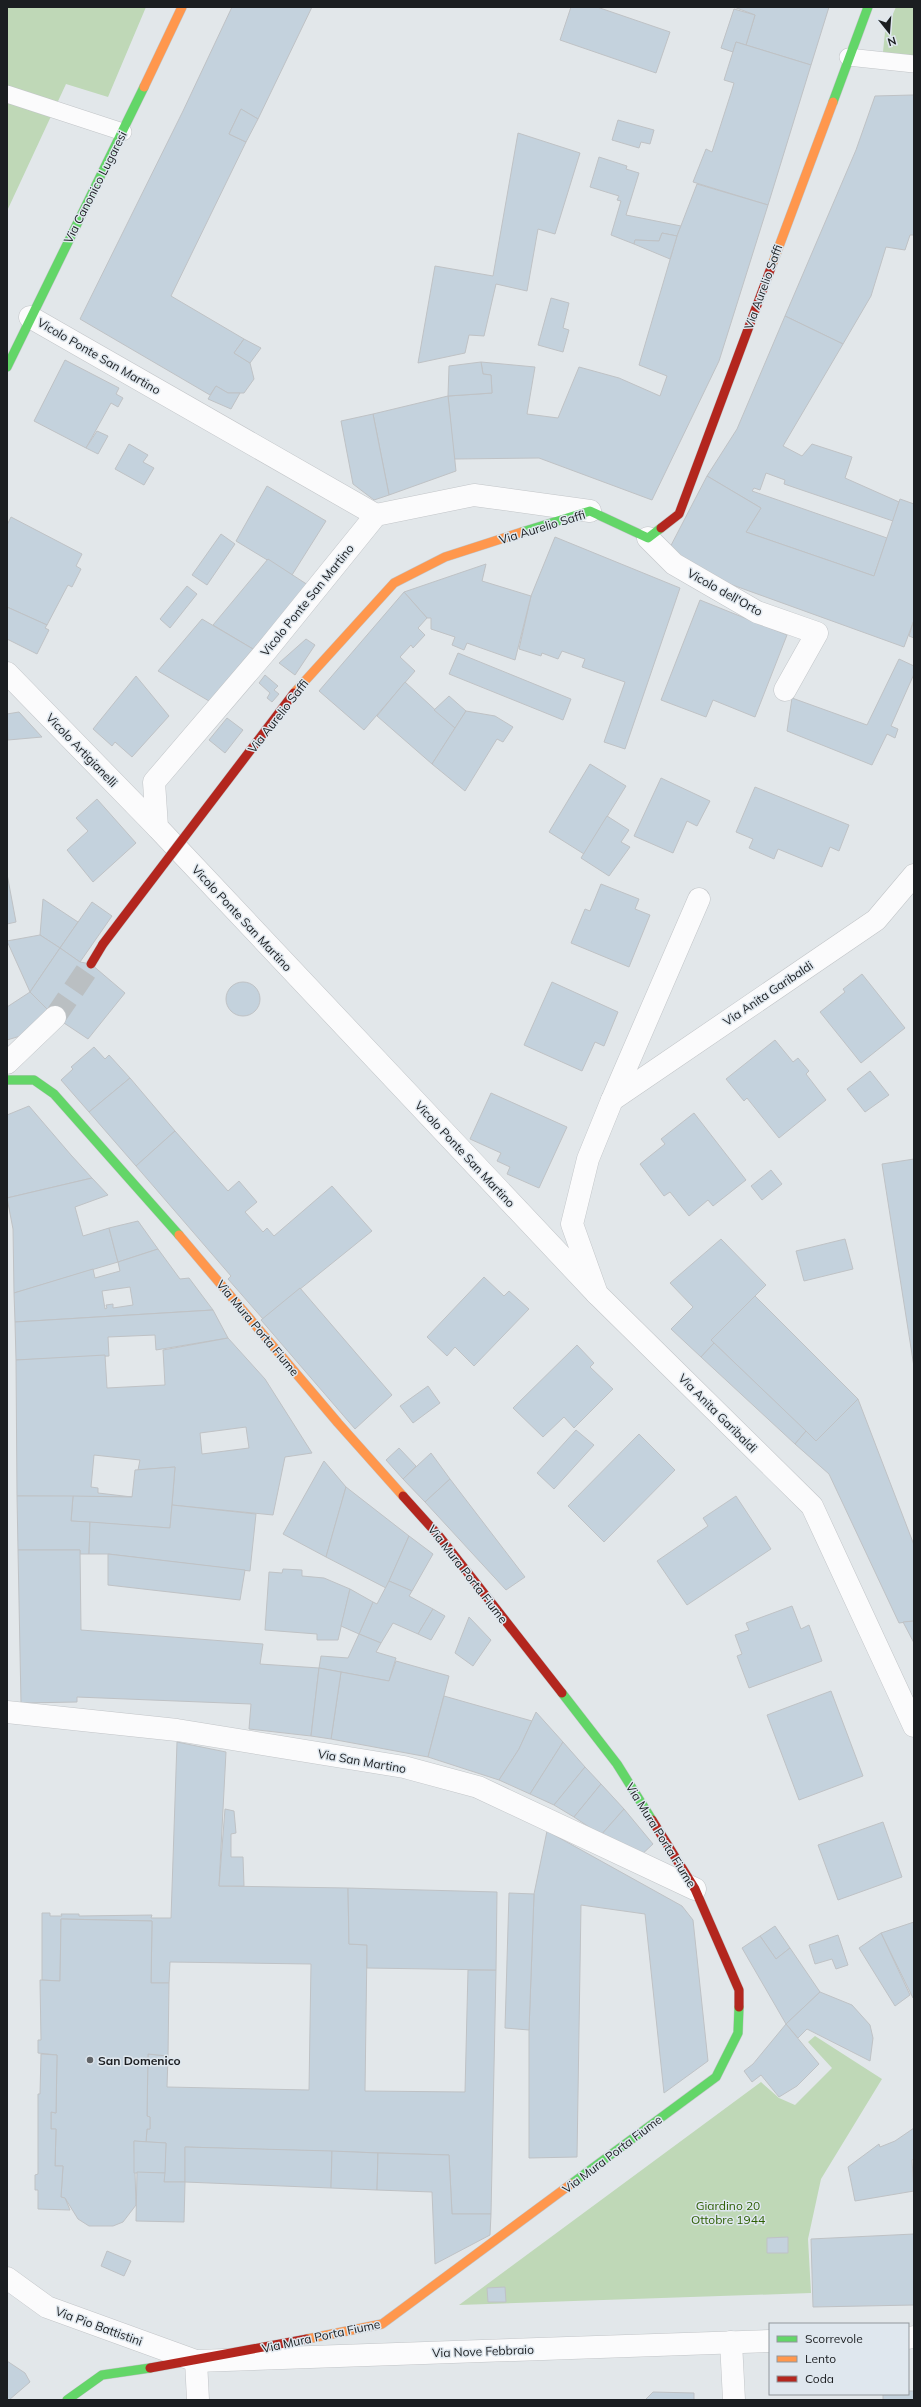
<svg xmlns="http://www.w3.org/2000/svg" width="921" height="2407" font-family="Mulish,sans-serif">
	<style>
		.green { fill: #bfd8b7 }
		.building { fill: #c4d2dd; stroke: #bfc2c5; fill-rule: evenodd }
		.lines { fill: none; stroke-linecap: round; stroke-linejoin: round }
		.street-tunnel { stroke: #babfc2; stroke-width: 22; stroke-dasharray: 22 11; stroke-linecap: butt }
		.lane-casing { stroke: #c2c5c8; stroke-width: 18 }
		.street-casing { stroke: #c2c5c8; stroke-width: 23 }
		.fast-casing { stroke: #c2c5c8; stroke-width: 10 }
		.slow-casing { stroke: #c2c5c8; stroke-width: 10 }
		.jam-casing { stroke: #c2c5c8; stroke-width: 10 }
		.lane { stroke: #fbfbfc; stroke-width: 17 }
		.street { stroke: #fbfbfc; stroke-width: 22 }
		.fast { stroke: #63d668; stroke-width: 9 }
		.slow { stroke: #ff974d; stroke-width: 9 }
		.jam { stroke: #b3261e; stroke-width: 9 }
		.jam-bridge-casing { stroke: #c2c5c8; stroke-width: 10; stroke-linecap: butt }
		.jam-bridge { stroke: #b3261e; stroke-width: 9 }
		.poi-dot { fill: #616467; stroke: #dfe7ee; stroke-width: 1.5 }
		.labels { text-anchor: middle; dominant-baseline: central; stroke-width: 3; stroke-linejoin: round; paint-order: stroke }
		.street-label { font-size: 12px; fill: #1b1e21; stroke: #dfe7ee }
		.poi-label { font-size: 12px; font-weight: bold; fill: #1b1e21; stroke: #dfe7ee; text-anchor: start }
		.park-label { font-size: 12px; fill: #2d5f04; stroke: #dfe7ee }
	</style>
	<rect width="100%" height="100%" fill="#e2e7ea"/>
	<!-- green -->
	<g class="green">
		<path d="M7 7H146L108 97 66 84 7 211Z"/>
		<path d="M896 7H914V63L883 52 885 32Z"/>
		<path d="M815 2036 882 2079 821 2179 808 2239 811 2293 459 2305 761 2082 779 2098 795 2105 832 2068 808 2042Z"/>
	</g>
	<!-- building -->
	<g class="building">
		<path d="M232 7H312L258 119 241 109 229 134 246 142 171 296 244 339 234 353 250 363 254 379 244 393H228L216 386 210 395 80 319 183 111Z"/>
		<path d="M571 7H597L670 32 656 73 560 40Z"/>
		<path d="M734 7H829L811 65 746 45 755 15Z"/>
		<path d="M734 9 755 15 746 45 736 42 733 52 721 48Z"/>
		<path d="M736 42 811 65 768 205 693 182 706 149 712 152 731 93 734 83 724 80Z"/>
		<path d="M912 95H914V235H910L905 250 886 247 871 296 843 344 785 316 856 150 875 96Z"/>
		<path d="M241 109 258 119 246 142 229 134Z"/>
		<path d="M618 120 654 130 650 144 641 142 639 148 612 140Z"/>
		<path d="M518 133 580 153 555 234 538 229 527 291 496 284 484 336 469 335 465 353 418 363 435 266 493 276Z"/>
		<path d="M599 157 627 166 626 169 639 173 626 215 681 226 677 236 662 233 659 241 635 240 634 244 611 235 621 201 617 200 619 196 590 187Z"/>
		<path d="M697 184 768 205 719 361 652 500 539 458 454 459 448 396 492 393 491 375 483 374 481 362 535 367 527 414 558 418 579 367 619 378 660 396 667 376 639 365 677 236Z"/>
		<path d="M662 233 677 236 670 259 634 244 635 240 659 241Z"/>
		<path d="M551 298 569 303 563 328 569 330 563 352 538 345Z"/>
		<path d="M785 316 843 344 783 446 802 456 812 444 852 457 845 478 899 502 893 521 784 484 785 480 766 473 760 490 754 488 752 491 887 538 874 576 746 532 761 508 707 476 737 429Z"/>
		<path d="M244 339 261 348 250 363 234 353Z"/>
		<path d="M65 360 119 388 116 394 123 398 118 407 111 403 86 448 34 421Z"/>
		<path d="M481 362 483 374 491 375 492 393 448 396 449 366Z"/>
		<path d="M216 386 228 393H240L231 409 208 399Z"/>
		<path d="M448 396 456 471 389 495 373 414Z"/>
		<path d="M373 414 389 495 374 500 353 484 341 421Z"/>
		<path d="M97 431 108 436 98 454 86 448Z"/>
		<path d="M129 444 148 455 143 462 154 468 144 485 115 469Z"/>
		<path d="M707 476 761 508 746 532 874 576 900 499 914 504V620L904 647 727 583 666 555Z"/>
		<path d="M267 486 326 521 292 575 236 541Z"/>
		<path d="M11 517 82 554 76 566 81 569 72 587 68 585 47 625 7 607V525Z"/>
		<path d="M221 534 235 544 207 585 192 575Z"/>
		<path d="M555 537 680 588 625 749 604 742 625 682 582 667 585 659 562 651 558 659 542 653 541 656 519 649 531 596Z"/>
		<path d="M268 559 308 585 253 649 213 625Z"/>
		<path d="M486 564 482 581 531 596 515 660 467 643 464 650 452 645 455 637 431 629V618H427L404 592Z"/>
		<path d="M187 586 197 594 170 628 160 619Z"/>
		<path d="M404 592 427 618 418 628 425 635 413 648 411 645 400 657 415 671 364 730 319 691Z"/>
		<path d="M700 600 787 635 755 717 713 700 706 717 661 700Z"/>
		<path d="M7 607 47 625 45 628 49 630 37 654 7 639Z"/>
		<path d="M202 619 253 649 209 701 158 671Z"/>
		<path d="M914 620V638L909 636Z"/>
		<path d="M306 639 315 645 295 675 279 663Z"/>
		<path d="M458 653 571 699 563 720 449 674Z"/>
		<path d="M899 659 914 666V674L891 726 898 729 895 738 887 734 872 765 787 731 792 698 867 725Z"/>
		<path d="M265 675 278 686 274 690 279 694 272 702 267 698 270 693 259 683Z"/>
		<path d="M136 676 169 716 132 757 115 742 112 746 93 729Z"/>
		<path d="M405 682 455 728 432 764 377 716Z"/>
		<path d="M449 696 466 711 455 728 434 710Z"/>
		<path d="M466 711 495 716 513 727 503 742 497 739 465 791 432 764Z"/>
		<path d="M19 712 42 737 8 740 7 714Z"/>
		<path d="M227 718 243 730 225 753 209 740Z"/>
		<path d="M590 764 626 786 584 854 549 832Z"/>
		<path d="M661 778 710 801 697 826 687 821 673 853 634 836Z"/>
		<path d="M755 787 849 825 839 851 830 847 822 867 778 849 774 859 749 848 753 839 736 832Z"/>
		<path d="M97 799 136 843 93 882 67 850 88 831 76 818Z"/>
		<path d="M607 816 629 830 621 842 630 847 609 876 581 858Z"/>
		<path d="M7 874 16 922 7 924Z"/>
		<path d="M601 884 639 899 635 909 650 915 629 967 571 943 585 909 590 911Z"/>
		<path d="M43 899 78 922 60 948 40 935Z"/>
		<path d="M92 902 112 916 80 962 60 948Z"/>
		<path d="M40 935 60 948 30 992 7 941Z"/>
		<path d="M60 948 80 962 91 964 125 993 88 1039 55 1017 30 992Z"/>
		<path d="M862 974 905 1028 861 1063 820 1012 845 992 843 989Z"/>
		<path d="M552 982 618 1012 604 1046 595 1042 582 1071 524 1045Z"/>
		<circle cx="243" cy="999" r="17"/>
		<path d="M30 992 49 1011 27 1034 7 1040V1007Z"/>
		<path d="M775 1040 793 1062 798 1058 809 1071 806 1074 826 1100 779 1138 747 1098 744 1101 726 1079Z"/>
		<path d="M94 1047 105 1059 109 1055 130 1078 89 1112 61 1080 73 1069 71 1067Z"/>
		<path d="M870 1071 889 1095 865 1112 847 1089Z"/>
		<path d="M130 1078 175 1131 136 1166 89 1112Z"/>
		<path d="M491 1093 567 1127 539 1188 507 1174 510 1167 497 1161 501 1153 470 1139Z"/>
		<path d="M29 1106 71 1155 92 1178 7 1198V1115Z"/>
		<path d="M694 1113 746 1180 713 1206 708 1200 689 1216 670 1192 664 1196 640 1164 665 1144 661 1139Z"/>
		<path d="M175 1131 228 1191 239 1181 257 1202 245 1212 263 1232 267 1228 274 1236 332 1186 372 1231 263 1319 228 1279 231 1276 136 1166Z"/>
		<path d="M914 1159V1367L882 1164Z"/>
		<path d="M771 1170 782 1184 762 1200 751 1186Z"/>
		<path d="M92 1178 108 1195 75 1207 83 1236 109 1228 118 1262 14 1293 13 1229 7 1198Z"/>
		<path d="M138 1221 158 1249 118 1262 109 1228Z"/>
		<path d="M721 1239 766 1285 711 1340 714 1343 701 1357 671 1329 693 1307 670 1283Z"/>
		<path d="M845 1239 853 1269 804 1281 796 1251Z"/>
		<path d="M158 1249 180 1279 189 1278 213 1310 15 1322 14 1293 93 1269 95 1278 120 1271 118 1262ZM130 1287 133 1305 113 1308V1304L106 1305 107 1308 105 1309 102 1291Z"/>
		<path d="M484 1277 504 1296 509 1291 529 1309 474 1366 455 1347 447 1356 427 1337Z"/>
		<path d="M300 1288 392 1395 355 1429 261 1320Z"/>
		<path d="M755 1296 858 1399 816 1441 711 1340Z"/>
		<path d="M213 1310 228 1338 156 1350 155 1335 108 1337 109 1356 16 1360 15 1322Z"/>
		<path d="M228 1338 265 1379 312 1453 285 1457 273 1515 172 1505 175 1467 138 1470 140 1460 94 1455 91 1487 98 1488V1493L132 1497 17 1496 16 1360 105 1355 107 1388 165 1385 163 1350ZM246 1427 249 1448 202 1454 200 1433Z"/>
		<path d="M714 1343 806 1431 795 1444 701 1357Z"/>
		<path d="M577 1345 594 1363 590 1367 613 1389 574 1428 564 1417 543 1437 513 1408Z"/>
		<path d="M428 1386 440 1403 413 1423 400 1406Z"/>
		<path d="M858 1399 914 1545V1621L899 1623 829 1474 795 1444 806 1431 816 1441Z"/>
		<path d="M576 1430 594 1445 554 1489 537 1473Z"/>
		<path d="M639 1434 675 1470 604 1542 568 1506Z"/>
		<path d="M399 1448 416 1466 403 1479 386 1460Z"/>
		<path d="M431 1453 450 1479 425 1502 403 1479Z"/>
		<path d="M324 1461 346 1487 326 1557 283 1534Z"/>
		<path d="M175 1467 170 1528 71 1521 73 1496 132 1497 135 1470Z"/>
		<path d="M450 1479 525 1577 506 1590 425 1502Z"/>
		<path d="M346 1487 409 1536 386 1588 326 1557Z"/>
		<path d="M17 1496H73L71 1521 90 1522 89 1554H80V1550H18Z"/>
		<path d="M736 1496 771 1549 687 1605 657 1561 708 1526 703 1518Z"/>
		<path d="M172 1505 256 1514 250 1571 108 1554H89L90 1522 170 1528Z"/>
		<path d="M409 1536 433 1554 412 1591 389 1581Z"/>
		<path d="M18 1550H80L81 1630 263 1644 260 1664 319 1668 311 1736 249 1729 251 1704 77 1697V1702L21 1703Z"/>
		<path d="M108 1554 245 1570 240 1600 108 1585Z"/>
		<path d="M283 1569 302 1570V1576L324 1578 350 1589 338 1640H317V1634L265 1630 269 1572 282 1573Z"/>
		<path d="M389 1581 412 1591 409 1596 433 1609 418 1634 393 1623 381 1643 359 1634 373 1602 377 1604Z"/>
		<path d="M350 1589 373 1602 359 1634 341 1626Z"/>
		<path d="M792 1606 801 1629 809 1625 822 1661 749 1688 737 1656 742 1654 735 1635 749 1630 746 1623Z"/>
		<path d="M433 1609 445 1616 431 1640 418 1634Z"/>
		<path d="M469 1617 491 1640 473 1666 455 1653Z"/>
		<path d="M914 1621V1643L903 1622Z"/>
		<path d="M359 1634 381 1643 376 1652 396 1658 389 1681 319 1668 321 1656 348 1658Z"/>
		<path d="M396 1661 449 1676 428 1757 331 1739 341 1672 389 1681Z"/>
		<path d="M319 1668 341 1672 331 1739 311 1736Z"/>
		<path d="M831 1691 863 1776 799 1800 767 1715Z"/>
		<path d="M444 1696 532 1721 519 1749 499 1780 428 1757Z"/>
		<path d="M536 1712 563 1742 530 1794 499 1780 519 1749Z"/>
		<path d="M177 1742 226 1752 219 1886 348 1888 349 1944 367 1945 365 2091 465 2092 468 1970H496L491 2214H452L449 2155 185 2147V2182H164L166 2143 146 2142 147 2129H150V2117L147 2116 148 2054 168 2056 167 2087 309 2090 311 1964 170 1962 169 1983H151L152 1921 61 1919 60 1981 42 1980V1913H50V1916H62L61 1914H79V1916L152 1915 151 1918H171Z"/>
		<path d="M563 1742 585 1767 554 1805 530 1794Z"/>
		<path d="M585 1767 601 1784 574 1817 554 1805Z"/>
		<path d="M601 1784 624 1809 601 1835 574 1817Z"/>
		<path d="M225 1809 234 1811 236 1833 231 1834V1857H243L244 1886H219Z"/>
		<path d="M624 1809 653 1844 638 1858 601 1835Z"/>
		<path d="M883 1822 902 1877 838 1900 818 1845Z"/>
		<path d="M547 1831 682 1906 693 1920 708 2061 664 2093 645 1914 581 1905 577 2157 529 2158V2030L534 1894Z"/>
		<path d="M348 1888 497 1892 496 1970 367 1968V1945L349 1944Z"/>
		<path d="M509 1893 534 1894 529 2030 505 2028Z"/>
		<path d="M61 1919 152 1921 151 1983H169L168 2056 148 2054 147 2116 150 2117V2129H147L146 2142 134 2141 136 2205 123 2222 113 2226H89L78 2219 65 2198 61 2197 63 2166H55L56 2129H51V2112L56 2113 57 2055 38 2053V2040H41L40 1980 60 1981Z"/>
		<path d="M914 1922V1998H913L881 1933Z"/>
		<path d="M775 1926 790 1948 776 1959 760 1936Z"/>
		<path d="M881 1933 910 1995 895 2006 859 1948Z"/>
		<path d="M838 1935 848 1965 836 1969 832 1959 815 1964 809 1945Z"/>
		<path d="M760 1936 776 1959 790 1948 820 1992 786 2024 742 1948Z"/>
		<path d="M820 1992 852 2005 870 2025 873 2038 870 2061 807 2029 798 2038 786 2024Z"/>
		<path d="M786 2024 819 2064 797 2086 779 2097 761 2075 752 2082 744 2071 753 2064Z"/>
		<path d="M41 2054 57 2055 56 2113 51 2112V2129H56L55 2166H63L61 2197 65 2198 70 2210 38 2209V2190H35V2175L38 2174V2094H40Z"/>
		<path d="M914 2128V2159L912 2160 914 2191 855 2201 848 2167 879 2144 880 2147 895 2141Z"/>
		<path d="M134 2141 166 2143 165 2173H134Z"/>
		<path d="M185 2147 332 2151 331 2188 185 2182Z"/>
		<path d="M332 2151 378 2153 377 2190 331 2188Z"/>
		<path d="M378 2153 449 2155 452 2214H491L490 2235 435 2264 432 2192 377 2190Z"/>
		<path d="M137 2172 165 2173 164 2182H185L184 2222 136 2221Z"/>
		<path d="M914 2234V2305L813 2307 811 2239Z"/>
		<path d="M788 2237V2253H767V2238Z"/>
		<path d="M107 2251 131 2261 124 2276 101 2266Z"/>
		<path d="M505 2287 506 2302H488L487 2288Z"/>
		<path d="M7 2361 25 2373 30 2382 9 2400H7Z"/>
		<path d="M908 2391H914V2400H883V2394H908Z"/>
		<path d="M653 2392 694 2393V2400H645Z"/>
	</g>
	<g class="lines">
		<!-- street-tunnel -->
		<path class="street-tunnel" d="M55 1017 91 964"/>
		<defs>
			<g id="lane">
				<path d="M848 57 914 64"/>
				<path d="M7 94 123 132"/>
			</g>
			<g id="street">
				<path d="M30 317 376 515"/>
				<path d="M590 511 474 495 376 515 266 651 154 782 157 827 597 1294"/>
				<path d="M648 538 674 564 757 612 817 633 785 690"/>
				<path d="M7 673 157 827"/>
				<path d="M914 875 876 920 612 1100 588 1159 572 1224 597 1294 812 1506 914 1726"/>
				<path d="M7 1063 55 1017"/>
				<path d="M612 1100 699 899"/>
				<path d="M7 1712 177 1730 404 1767 478 1787 695 1889"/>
				<path d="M7 2278 47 2307 196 2361 770 2341"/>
				<path d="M908 2338 914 2337"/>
				<path d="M731 2342 734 2400"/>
				<path d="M196 2361 198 2400"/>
			</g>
			<g id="fast">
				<path d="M833 102 868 7"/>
				<path d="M7 367 144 87"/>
				<path d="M522 532 590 511 648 538 661 528"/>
				<path d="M7 1080H34L54 1094 179 1235"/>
				<path d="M562 1693 617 1764 652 1820"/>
				<path d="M571 2184 716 2077 738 2033 739 2007"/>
				<path d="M67 2400 102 2375 150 2368"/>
			</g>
			<g id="slow">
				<path d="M144 87 182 7"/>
				<path d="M772 265 833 102"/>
				<path d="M294 693 394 583 445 557 522 532"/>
				<path d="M179 1235 338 1423 403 1496"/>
				<path d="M307 2339 382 2324 571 2184"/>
			</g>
			<g id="jam">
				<path d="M661 528 679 514 772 265"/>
				<path d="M91 964 103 944"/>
				<path d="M403 1496 439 1536 562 1693"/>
				<path d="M652 1820 695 1889 739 1990V2007"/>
				<path d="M150 2368 307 2339"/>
			</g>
		</defs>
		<!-- lane casing -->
		<use href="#lane" class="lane-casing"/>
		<!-- street casing -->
		<use href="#street" class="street-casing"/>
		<!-- fast casing -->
		<use href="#fast" class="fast-casing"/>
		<!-- slow casing -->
		<use href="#slow" class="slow-casing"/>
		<!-- jam casing -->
		<use href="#jam" class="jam-casing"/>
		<!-- lane -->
		<use href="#lane" class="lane"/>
		<!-- street -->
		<use href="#street" class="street"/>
		<!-- fast -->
		<use href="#fast" class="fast"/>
		<!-- slow -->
		<use href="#slow" class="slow"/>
		<!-- jam -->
		<use href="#jam" class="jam"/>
		<defs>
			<path id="jam-bridge" d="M103 944 294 693"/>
		</defs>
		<!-- jam-bridge casing -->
		<use href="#jam-bridge" class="jam-bridge-casing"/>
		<!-- jam-bridge -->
		<use href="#jam-bridge" class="jam-bridge"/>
	</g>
	<!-- markers -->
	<circle class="poi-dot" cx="90" cy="2060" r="4"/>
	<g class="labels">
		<!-- street labels -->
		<g class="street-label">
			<text transform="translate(95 187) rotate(-63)">Via Canonico Lugaresi</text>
			<text transform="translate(763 287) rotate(-70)">Via Aurelio Saffi</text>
			<text transform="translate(99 356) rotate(30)">Vicolo Ponte San Martino</text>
			<text transform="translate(542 527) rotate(-17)">Via Aurelio Saffi</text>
			<text transform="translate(725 592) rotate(29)">Vicolo dell'Orto</text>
			<text transform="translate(307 600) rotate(-51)">Vicolo Ponte San Martino</text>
			<text transform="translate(278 716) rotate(-52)">Via Aurelio Saffi</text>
			<text transform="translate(82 750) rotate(46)">Vicolo Artigianelli</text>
			<text transform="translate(242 918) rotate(47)">Vicolo Ponte San Martino</text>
			<text transform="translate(768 993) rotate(-34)">Via Anita Garibaldi</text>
			<text transform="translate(465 1154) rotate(47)">Vicolo Ponte San Martino</text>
			<text transform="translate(258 1328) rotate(50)">Via Mura Porta Fiume</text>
			<text transform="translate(718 1413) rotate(45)">Via Anita Garibaldi</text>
			<text transform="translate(468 1574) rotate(52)">Via Mura Porta Fiume</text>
			<text transform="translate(362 1761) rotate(10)">Via San Martino</text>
			<text transform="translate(661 1835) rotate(58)">Via Mura Porta Fiume</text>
			<text transform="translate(612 2154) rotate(-37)">Via Mura Porta Fiume</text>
			<text transform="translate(99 2326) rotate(20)">Via Pio Battistini</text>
			<text transform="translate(321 2336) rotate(-12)">Via Mura Porta Fiume</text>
			<text transform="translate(483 2351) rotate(-2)">Via Nove Febbraio</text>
		</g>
		<!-- poi labels -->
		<g class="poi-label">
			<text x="98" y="2060">San Domenico</text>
		</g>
		<!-- park labels -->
		<g class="park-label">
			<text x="728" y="2205">Giardino 20<tspan x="728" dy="14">Ottobre 1944</tspan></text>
		</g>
	</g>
	<!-- border -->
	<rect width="921" height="2407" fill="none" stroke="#1b1e21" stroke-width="16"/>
	<!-- legend -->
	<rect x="769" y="2323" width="140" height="72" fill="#dfe7ee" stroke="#91979c"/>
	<rect x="777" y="2336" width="20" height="6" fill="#63d668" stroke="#91979c"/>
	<text x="805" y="2343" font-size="12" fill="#1b1e21">Scorrevole</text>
	<rect x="777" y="2356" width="20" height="6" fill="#ff974d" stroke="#91979c"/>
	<text x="805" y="2363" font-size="12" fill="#1b1e21">Lento</text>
	<rect x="777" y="2376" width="20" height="6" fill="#b3261e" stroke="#91979c"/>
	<text x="805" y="2383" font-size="12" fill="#1b1e21">Coda</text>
	<!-- north arrow -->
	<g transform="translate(889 32) rotate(163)" stroke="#dfe7ee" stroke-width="3" paint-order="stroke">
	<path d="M0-3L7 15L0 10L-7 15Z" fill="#1b1e21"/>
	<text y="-6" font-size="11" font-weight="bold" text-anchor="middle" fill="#1b1e21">N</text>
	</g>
</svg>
